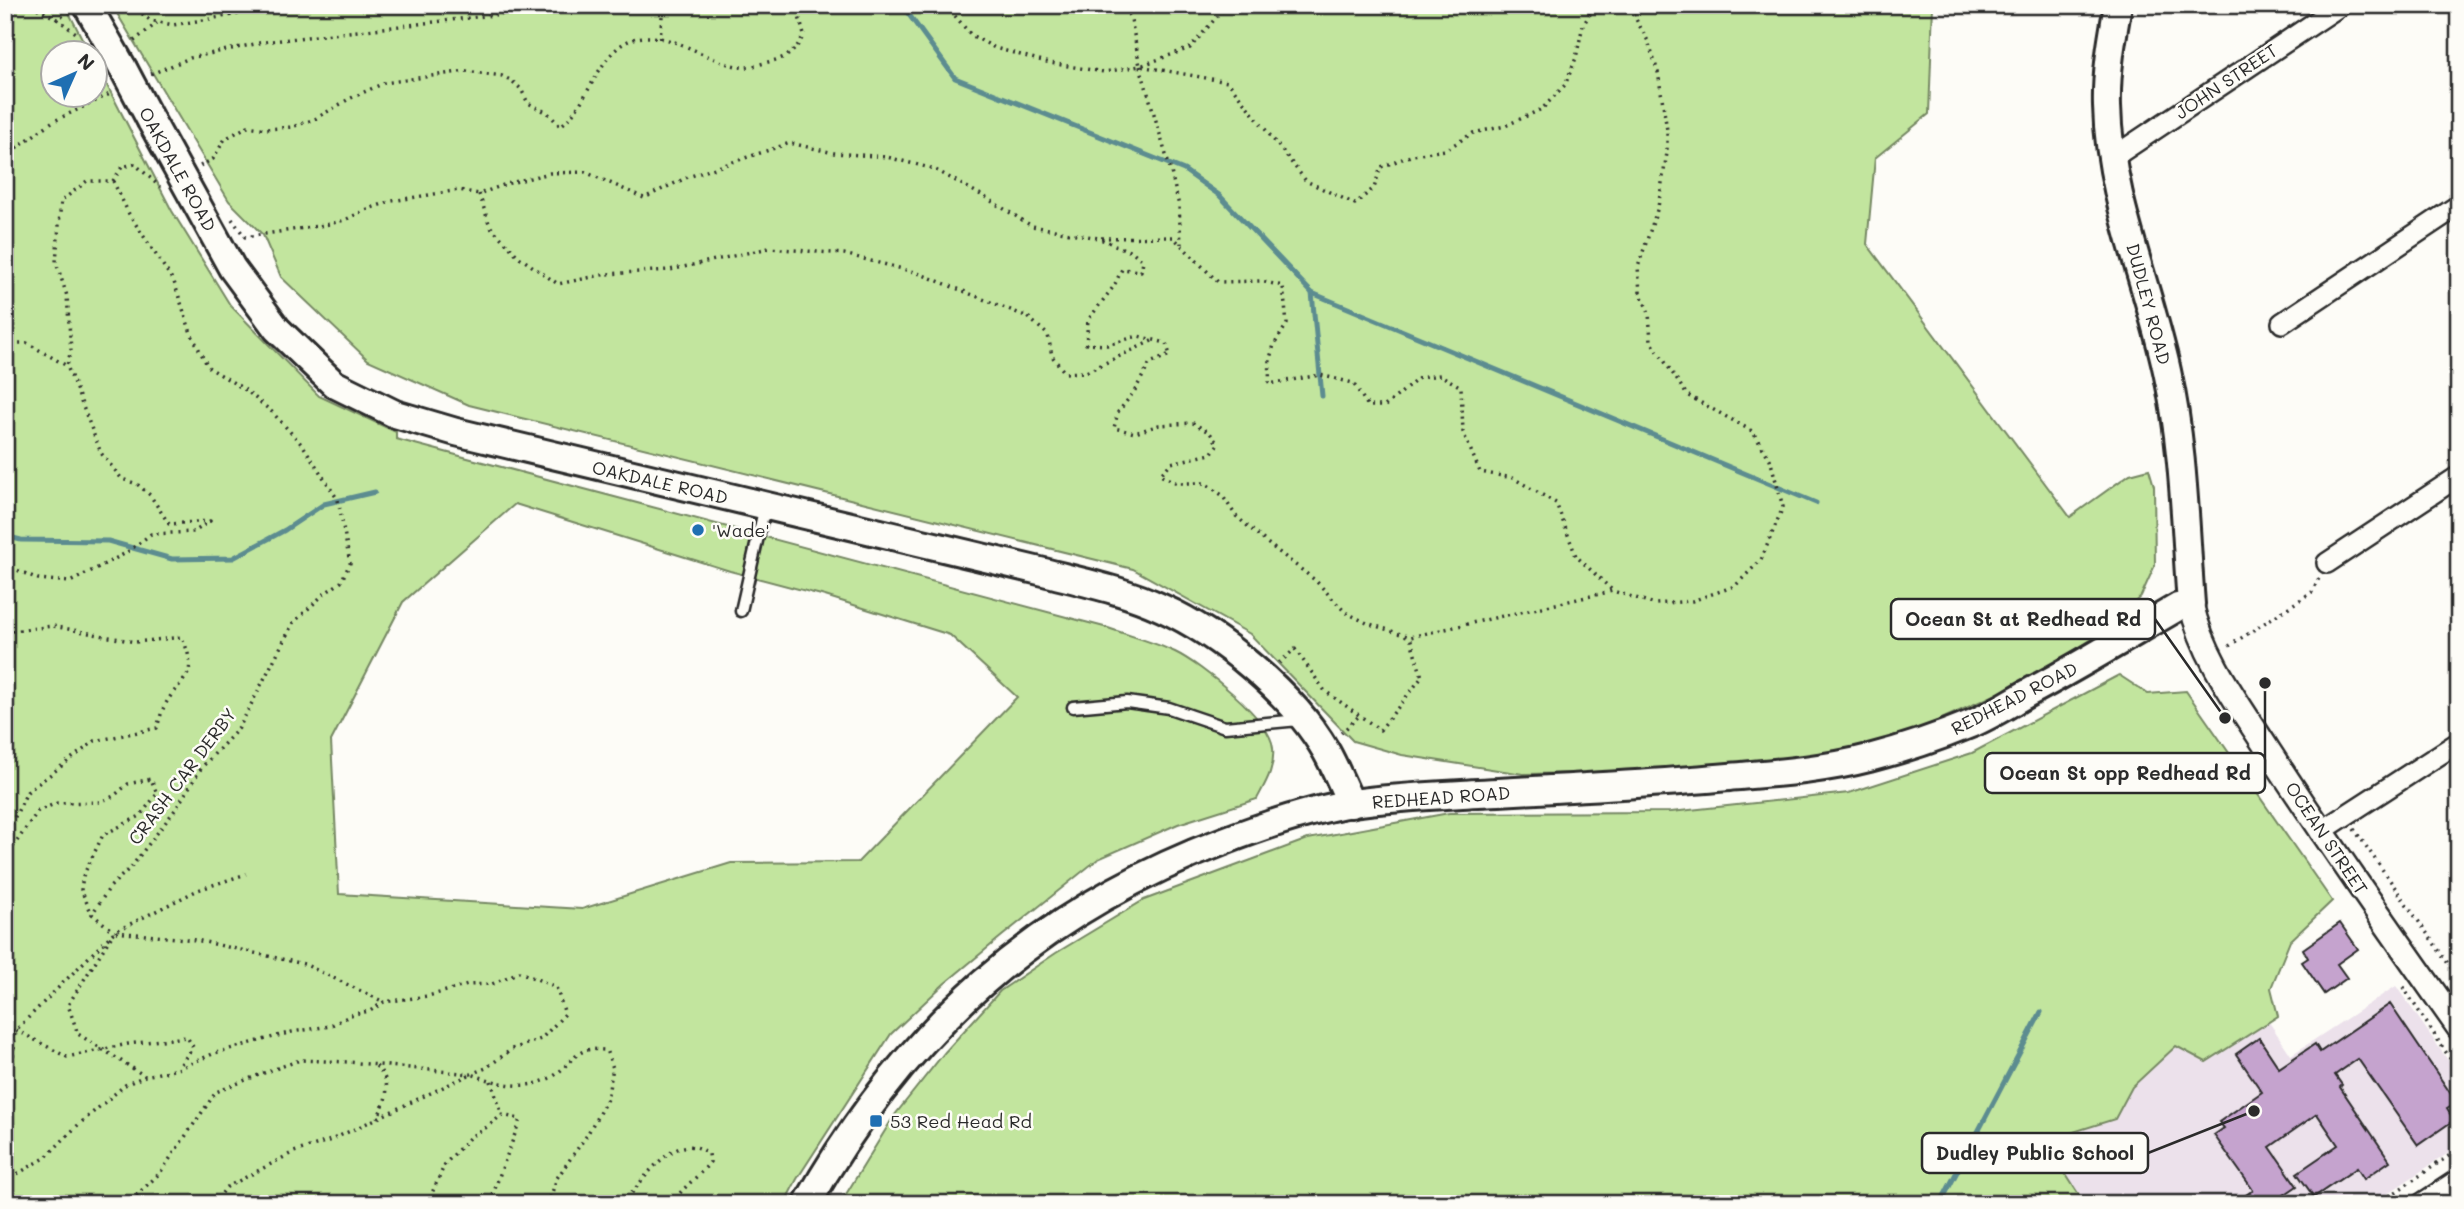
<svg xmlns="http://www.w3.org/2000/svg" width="2464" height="1209" font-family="Mali,sans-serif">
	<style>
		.built { fill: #ece1eb }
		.green { fill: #c2e59e; stroke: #768864; stroke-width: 2; fill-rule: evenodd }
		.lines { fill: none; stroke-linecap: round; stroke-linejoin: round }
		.stream { stroke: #5b8c90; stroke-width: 5 }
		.building { fill: #c5a3ce; stroke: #2b2b2b; stroke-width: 2 }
		.service-casing { stroke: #2b2b2b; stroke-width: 15 }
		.minor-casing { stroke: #2b2b2b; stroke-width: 24 }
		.tertiary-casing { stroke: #2b2b2b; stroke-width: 28 }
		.secondary-casing { stroke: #2b2b2b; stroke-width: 32 }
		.path { stroke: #2b2b2b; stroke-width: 3.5; stroke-dasharray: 2 5; stroke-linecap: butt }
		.service { stroke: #fdfcf7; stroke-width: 10 }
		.minor { stroke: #fdfcf7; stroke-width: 19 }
		.tertiary { stroke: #fdfcf7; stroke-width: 23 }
		.secondary { stroke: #fdfcf7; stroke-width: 26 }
		.secondary-bridge-casing { stroke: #2b2b2b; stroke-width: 32; stroke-linecap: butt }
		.secondary-bridge { stroke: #fdfcf7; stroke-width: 26 }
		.poi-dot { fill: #1f6fb2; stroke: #fdfcf7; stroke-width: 2.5 }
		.labels { text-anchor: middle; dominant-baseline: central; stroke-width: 5; stroke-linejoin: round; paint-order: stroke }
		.street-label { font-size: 18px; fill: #2b2b2b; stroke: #fdfcf7 }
		.poi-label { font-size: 18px; fill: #2b2b2b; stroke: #fdfcf7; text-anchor: start }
		.leader { fill: none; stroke: #2b2b2b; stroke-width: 2.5 }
		.callout-dot { fill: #2b2b2b; stroke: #fdfcf7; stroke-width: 2.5 }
		.callout { fill: #fdfcf7; stroke: #2b2b2b; stroke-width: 2.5 }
		.callout-label { font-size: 19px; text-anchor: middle; font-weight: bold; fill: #2b2b2b }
	</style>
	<rect width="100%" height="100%" fill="#fdfcf7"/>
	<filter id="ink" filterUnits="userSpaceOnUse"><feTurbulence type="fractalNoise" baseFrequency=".0143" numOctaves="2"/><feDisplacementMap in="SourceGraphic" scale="14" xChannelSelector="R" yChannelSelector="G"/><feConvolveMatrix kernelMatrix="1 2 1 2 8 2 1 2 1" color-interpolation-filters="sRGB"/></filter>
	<g filter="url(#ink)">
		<!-- built -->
		<path class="built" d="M2241 980 2291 1055 2396 986 2459 1076V1146L2372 1204H1912Z"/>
		<!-- green -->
		<g class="green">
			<path d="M5 5H65L89 52H52V94H94L95 62 172 211 230 305 319 396 396 432V439L1108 628C1130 636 1154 642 1175 652 1200 664 1271 719 1273 748 1275 768 1266 782 1257 799L1178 824 1098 859 1002 936 944 984 891 1034 797 1179 784 1204H5ZM515 504 730 571 825 596 950 635 1017 697 858 862 731 863 582 909 339 894 331 741 403 602Z"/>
			<path d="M112 5H1933L1929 114 1875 158 1867 244 2070 517 2130 474 2149 469 2154 486 2155 565 2141 596 2106 630 2030 679 1924 727 1808 763 1647 772 1523 774 1402 755 1353 741 1250 634 1133 569 469 405 368 360 281 277 263 235 229 201Z"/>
			<path d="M2119 675 2148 694 2186 691 2332 901 2290 941 2271 988 2278 1016 2206 1062 2176 1046 2132 1087 2115 1119 2070 1133 2063 1170 2083 1201 2079 1204H840L894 1116 945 1052 1000 991 1056 953 1144 900 1308 839 1449 813 1671 812 1849 793 1972 753Z"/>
		</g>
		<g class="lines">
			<!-- stream -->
			<g class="stream">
				<path d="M902 5 955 78 1184 170 1219 195 1312 293 1816 503"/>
				<path d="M1312 293 1322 396"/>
				<path d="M5 536 21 540 108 541 172 559 233 558 285 530 324 504 375 492"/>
				<path d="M1940 1204 2041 1012"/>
			</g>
		</g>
		<!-- building -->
		<g class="building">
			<path d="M2340 923 2358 949 2337 964 2347 978 2324 994 2302 962 2308 958 2303 949Z"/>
			<path d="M2390 1004 2457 1103 2447 1109 2454 1120 2418 1145 2358 1059 2335 1075 2342 1085 2340 1087 2390 1161 2364 1179 2357 1168 2314 1197 2297 1173 2338 1145 2317 1114 2270 1147 2297 1186 2271 1204H2233L2253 1190 2214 1135 2224 1128 2219 1122 2262 1092 2236 1054 2259 1038 2279 1068 2315 1044 2320 1052Z"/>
		</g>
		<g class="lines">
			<defs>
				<g id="service">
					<path d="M741 611 765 506"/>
					<path d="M1073 707 1127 702 1169 708 1225 727 1299 720"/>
				</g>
				<g id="minor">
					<path d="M2112 158 2341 5"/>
					<path d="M2282 323 2459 205"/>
					<path d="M2327 563 2459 476"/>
					<path d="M2320 832 2459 742"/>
					<path d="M2421 1204 2459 1179"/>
				</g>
				<path id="tertiary" d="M2191 604C2204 659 2238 703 2268 750 2329 844 2394 936 2459 1028"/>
				<g id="secondary">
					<path d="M87 5 123 68"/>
					<path d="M151 121 232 268 277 329 334 384 395 414 456 432 1044 572C1083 582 1126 591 1162 608 1220 634 1294 695 1326 751 1335 767 1343 786 1351 804"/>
					<path d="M807 1204C906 1029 1036 912 1224 841 1263 826 1311 810 1352 803 1388 798 1426 796 1462 794 1551 789 1640 785 1729 777 1775 773 1823 770 1869 758 1904 749 1939 737 1973 723 1992 715 2010 703 2028 693 2079 666 2128 636 2178 607L2191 604C2185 526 2184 447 2167 371 2148 283 2109 197 2107 106 2106 71 2112 39 2118 5"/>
				</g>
			</defs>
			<!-- service casing -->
			<use href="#service" class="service-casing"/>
			<!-- minor casing -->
			<use href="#minor" class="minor-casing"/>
			<!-- tertiary casing -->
			<use href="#tertiary" class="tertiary-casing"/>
			<!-- secondary casing -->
			<use href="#secondary" class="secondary-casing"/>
			<!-- path -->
			<g class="path">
				<path d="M31 5 57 19 66 14"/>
				<path d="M131 5 150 20 173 25 293 5"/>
				<path d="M946 5 971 35 995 48 1050 63 1104 72 1140 66 1131 19 1123 5"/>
				<path d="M1227 5 1190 48 1140 66 1228 82 1306 181 1355 204 1374 188 1381 167 1413 155 1445 150 1473 133 1505 126 1542 109 1565 85 1576 58 1583 25 1596 5"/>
				<path d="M57 19 76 33"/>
				<path d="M660 39 663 5"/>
				<path d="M134 41 157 23"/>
				<path d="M1140 66 1171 172 1179 206 1181 244"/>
				<path d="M151 74 190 58 264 42 579 5"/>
				<path d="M5 156 52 122 112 93"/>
				<path d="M200 166 213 159 225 139 248 126 267 129 292 127 315 119 349 99 384 83 466 71 502 76 512 81 521 89 528 103 548 113 560 126C592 104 599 39 645 37 677 35 710 63 742 67 749 68 760 64 768 62 789 57 793 54 804 35L796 5"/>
				<path d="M113 181 129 214 174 282 191 333 208 367 247 391 272 412 304 447 338 500 350 563 341 582 324 594 293 623 239 728 202 767 175 810 131 867 110 887 92 914 114 932"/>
				<path d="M113 181 122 167 135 164 160 187"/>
				<path d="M479 194 490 226 519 257 558 284 607 274 670 270 769 248 844 254 918 273 1028 317 1048 335 1052 356 1065 373 1086 372 1154 340"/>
				<path d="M232 219 245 237 325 225 345 220 365 210 392 201 459 190 479 194 506 184 550 173 585 172 644 198 688 177 790 143 834 153 887 157 934 169 983 196 1032 226 1098 238 1134 253 1143 261 1141 271 1122 269 1114 286 1088 320 1086 344 1107 345 1138 336 1166 343 1170 355 1150 363 1134 392 1118 412 1114 428 1135 433 1159 425 1193 423 1210 433 1218 444 1211 454 1171 463 1160 475 1177 483H1205L1222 495 1236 516 1266 542 1316 581 1345 612 1367 623 1410 637 1613 591 1655 604 1692 601 1735 586 1761 560 1783 507 1770 459 1752 431 1687 395 1651 341 1649 313 1640 292 1638 267 1658 207 1667 153V130L1658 72 1648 41 1628 5"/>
				<path d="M1101 238 1173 237 1218 282 1260 281 1283 286 1287 324 1274 345 1270 358 1269 384 1320 375 1353 383 1368 406H1385L1419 378 1440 375 1461 387 1463 432 1480 472 1513 478 1556 503 1576 556 1613 591"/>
				<path d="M5 355 12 343H27L67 366 71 350 67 296 56 262 61 201 87 181H113"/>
				<path d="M5 565 38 579 70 582 126 553 151 534 194 532 210 521 169 524 150 495 137 484 122 479 101 453 67 366"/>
				<path d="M5 632 53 626 135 642 182 637C201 681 181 674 164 707 161 713 159 721 157 728L95 741 27 792 12 823 8 854"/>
				<path d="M2229 646 2312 592 2319 578"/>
				<path d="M1279 663 1295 649 1325 691 1380 730 1422 677 1410 637"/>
				<path d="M1341 733 1359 716"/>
				<path d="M2354 829 2459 979"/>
				<path d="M5 873 8 854 38 811 57 803 100 802 114 796 128 784 151 779 157 794 140 816 103 835 83 876 81 890 92 914"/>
				<path d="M116 932 196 940 304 964 384 1002"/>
				<path d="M111 937 68 1005 78 1034 145 1076"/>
				<path d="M2403 987 2459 1072"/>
				<path d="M16 1030 67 1057 128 1044 187 1037 193 1047 178 1068"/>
				<path d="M5 1032 16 1030 114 932 198 890 246 874"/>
				<path d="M5 1055 14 1034"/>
				<path d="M376 1066C393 1082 387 1100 377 1118"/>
				<path d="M491 1081 502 1115"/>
				<path d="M5 1090 12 1067 16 1030"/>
				<path d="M5 1181 45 1158 77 1126 125 1085 145 1076 178 1069 215 1053 292 1032 330 1026 353 1014 370 1011 384 1002 428 996 468 985 492 984 519 972 556 987 565 1014 541 1039 512 1049 486 1068 471 1074 348 1062 300 1060 261 1074 216 1092 160 1173 127 1204"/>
				<path d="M213 1204 227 1187 294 1152 331 1140 471 1074C498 1083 523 1092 550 1078 563 1072 571 1056 584 1051 590 1048 600 1050 606 1050L613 1068 607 1099 587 1135 557 1178 548 1204"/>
				<path d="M427 1204 445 1164 470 1137 487 1127 502 1115 520 1119C511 1148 498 1174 491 1204"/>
				<path d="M623 1204C642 1182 676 1126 709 1154L710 1162C699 1177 681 1188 672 1204"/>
				<path d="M2378 1204 2459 1149"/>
			</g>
			<!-- service -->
			<use href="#service" class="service"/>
			<!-- minor -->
			<use href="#minor" class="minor"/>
			<!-- tertiary -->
			<use href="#tertiary" class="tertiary"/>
			<!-- secondary -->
			<use href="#secondary" class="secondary"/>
			<defs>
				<path id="secondary-bridge" d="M123 68 151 121"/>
			</defs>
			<!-- secondary-bridge casing -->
			<use href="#secondary-bridge" class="secondary-bridge-casing"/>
			<!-- secondary-bridge -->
			<use href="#secondary-bridge" class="secondary-bridge"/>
		</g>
	</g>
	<!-- markers -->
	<g class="poi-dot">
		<circle cx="698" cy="530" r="7"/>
		<rect x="869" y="1114" width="14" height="14" rx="3.5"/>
	</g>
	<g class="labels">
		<!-- street labels -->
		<g class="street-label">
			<text transform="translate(2226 81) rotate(-34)">JOHN STREET</text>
			<text transform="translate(178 169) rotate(61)">OAKDALE ROAD</text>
			<text transform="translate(2149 304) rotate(75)">DUDLEY ROAD</text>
			<text transform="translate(660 482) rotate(13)">OAKDALE ROAD</text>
			<text transform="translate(2014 698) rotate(-27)">REDHEAD ROAD</text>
			<text transform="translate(182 776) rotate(-53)">CRASH CAR DERBY</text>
			<text transform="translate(1441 797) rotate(-4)">REDHEAD ROAD</text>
			<text transform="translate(2327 838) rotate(56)">OCEAN STREET</text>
		</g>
		<!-- poi labels -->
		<g class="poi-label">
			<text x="712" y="530">'Wade'</text>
			<text x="890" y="1121">53 Red Head Rd</text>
		</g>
	</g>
	<!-- callouts -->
	<path class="leader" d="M2225 718L2155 619M2265 683L2265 773M2254 1111L2148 1153"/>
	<g class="callout-dot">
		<circle cx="2225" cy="718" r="7"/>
		<circle cx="2265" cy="683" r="7"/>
		<circle cx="2254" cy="1111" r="7"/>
	</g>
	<g class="callout">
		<rect x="1891" y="599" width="264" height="40" rx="7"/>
		<rect x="1985" y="753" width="280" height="40" rx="7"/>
		<rect x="1922" y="1133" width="226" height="40" rx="7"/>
	</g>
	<g class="callout-label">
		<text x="2023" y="626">Ocean St at Redhead Rd</text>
		<text x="2125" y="780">Ocean St opp Redhead Rd</text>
		<text x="2035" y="1160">Dudley Public School</text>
	</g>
	<!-- margin -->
	<rect width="2464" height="1209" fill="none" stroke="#fdfcf7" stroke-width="28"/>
	<rect x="14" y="14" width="2436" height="1181" fill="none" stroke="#2b2b2b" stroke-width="2.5" filter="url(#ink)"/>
	<!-- north arrow -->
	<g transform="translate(74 74) rotate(45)"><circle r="33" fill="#fdfcf7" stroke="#a9a8a5" stroke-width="2"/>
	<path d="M0-5L12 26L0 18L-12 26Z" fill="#1f6fb2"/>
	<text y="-10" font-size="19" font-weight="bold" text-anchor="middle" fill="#2b2b2b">N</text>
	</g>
</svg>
